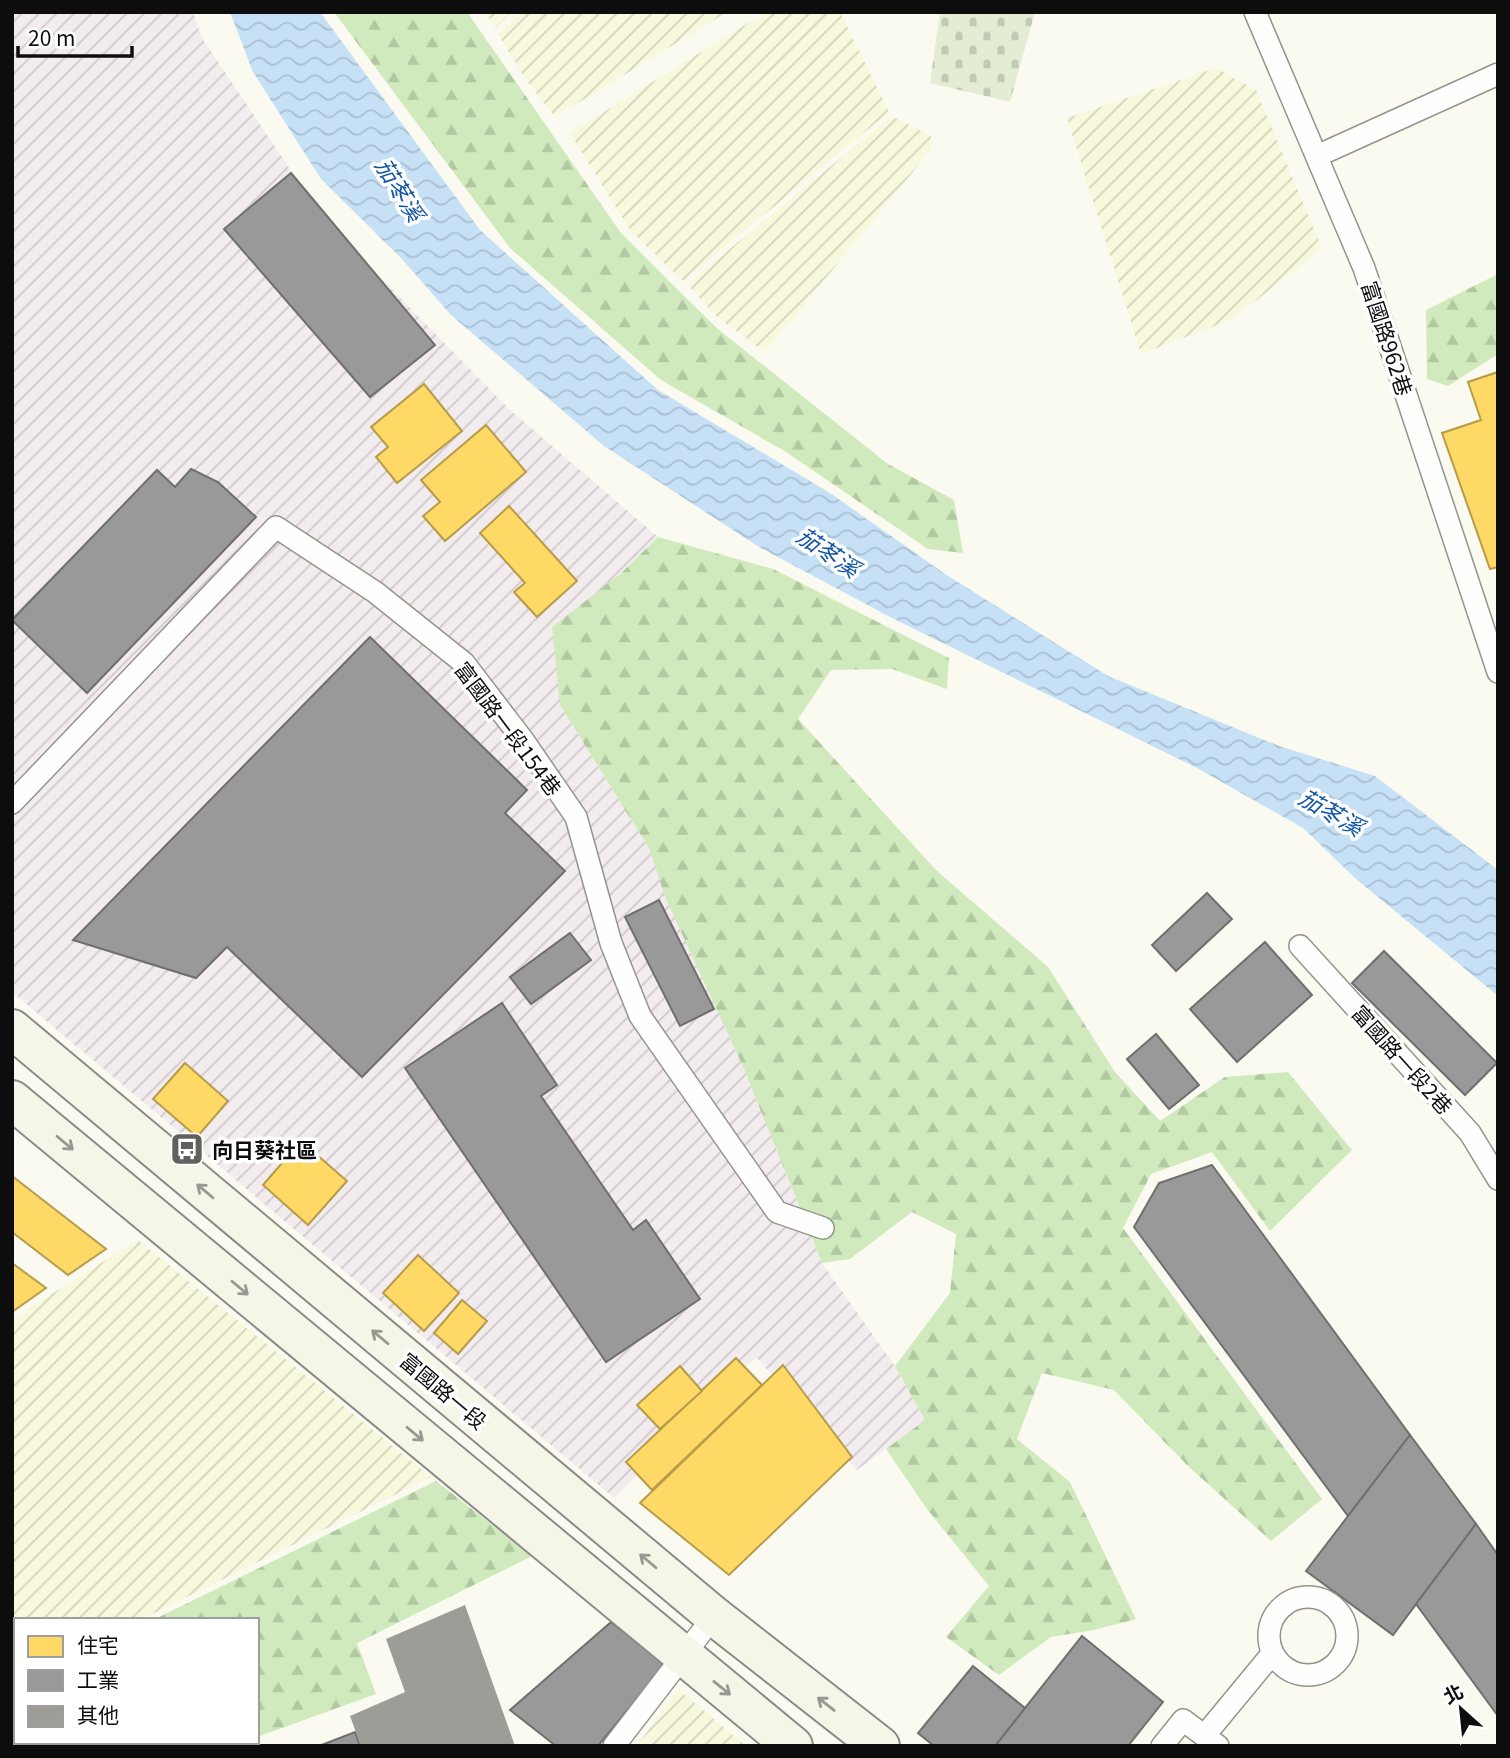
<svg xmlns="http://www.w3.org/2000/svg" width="1510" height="1758" font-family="Georgia,'Noto Sans TC',serif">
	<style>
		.industrial { fill: url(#industrial-furrows) }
		.farmland { fill: url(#farmland-furrows) }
		.forest { fill: url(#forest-firs) }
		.cemetery { fill: url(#cemetery-stones) }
		.water { fill: url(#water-waves) }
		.homes { fill: #ffd966; stroke: #b69c4b; stroke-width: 2 }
		.industry { fill: #999; stroke: #6f6f6f; stroke-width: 2 }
		.building { fill: #9e9c96 }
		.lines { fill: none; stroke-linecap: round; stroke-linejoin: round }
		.lane-casing { stroke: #94948f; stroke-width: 24 }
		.secondary-casing { stroke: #8b8a86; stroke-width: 42 }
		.lane { stroke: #fefefd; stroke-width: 21 }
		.secondary { stroke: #f5f5e8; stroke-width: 38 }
		.oneway { stroke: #989890 }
		.labels { text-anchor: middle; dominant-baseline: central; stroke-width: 7; stroke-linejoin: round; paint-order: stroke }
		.street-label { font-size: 21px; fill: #0d0d0d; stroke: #fff }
		.poi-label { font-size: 21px; font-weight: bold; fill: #0d0d0d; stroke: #fff; text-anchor: start }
		.water-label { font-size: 23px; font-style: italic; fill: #1155a3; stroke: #fff }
	</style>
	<defs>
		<pattern id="industrial-furrows" width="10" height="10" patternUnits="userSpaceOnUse" patternTransform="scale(1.75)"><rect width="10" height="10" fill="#f3ecee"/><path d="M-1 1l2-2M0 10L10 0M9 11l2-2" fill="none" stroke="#cfc9cb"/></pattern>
		<pattern id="farmland-furrows" width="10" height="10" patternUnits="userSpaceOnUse" patternTransform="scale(1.75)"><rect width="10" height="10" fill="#f8f8dc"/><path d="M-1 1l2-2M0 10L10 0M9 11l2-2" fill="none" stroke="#d3d3bc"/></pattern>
		<pattern id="forest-firs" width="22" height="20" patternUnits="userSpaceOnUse" patternTransform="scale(1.75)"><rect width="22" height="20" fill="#d0eabd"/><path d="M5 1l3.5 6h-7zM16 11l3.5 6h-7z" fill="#b1c8a1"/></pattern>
		<pattern id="cemetery-stones" width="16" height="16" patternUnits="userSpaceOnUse" patternTransform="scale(1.75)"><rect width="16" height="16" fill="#e4ecd4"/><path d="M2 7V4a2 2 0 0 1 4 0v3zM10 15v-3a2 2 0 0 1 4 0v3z" fill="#c2c9b5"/></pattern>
		<pattern id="water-waves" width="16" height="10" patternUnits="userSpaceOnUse" patternTransform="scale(1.75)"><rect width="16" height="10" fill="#c6e0f6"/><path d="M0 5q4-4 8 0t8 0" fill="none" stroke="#a9bfd2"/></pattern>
	</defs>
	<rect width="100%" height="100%" fill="#fbfaf0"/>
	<!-- industrial -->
	<path class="industrial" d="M12 12H193L202 38 324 220 509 409 658 537 619 574 560 705 650 850 666 897 744 1069 822 1263 895 1366 925 1420 857 1470 756 1357 614 1498 12 992Z"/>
	<!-- farmland -->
	<g class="farmland">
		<path d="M485 12H512L495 29Z"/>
		<path d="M520 12H727L555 117 526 80 498 34Z"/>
		<path d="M766 12H840L889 112 683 281 630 230 570 133Z"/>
		<path d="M1216 68 1256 90 1322 248 1233 319 1141 354 1067 118Z"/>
		<path d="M892 116 931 136 930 151 765 352 716 316 687 284Z"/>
		<path d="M138 1240 431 1477 140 1620H16V1681L12 1682V1319Z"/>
		<path d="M678 1689 746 1746H637Z"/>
	</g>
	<!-- forest -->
	<g class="forest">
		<path d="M334 12H467L621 233 682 294 719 330 888 464 954 500 963 553 928 549 786 452 661 380 510 248Z"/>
		<path d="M1498 274V354L1448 386 1427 379 1426 310Z"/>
		<path d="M658 537 773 569 949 658 947 689 892 669 831 670 798 719 937 871 1048 967 1115 1072 1160 1121 1225 1077 1288 1072 1352 1150 1270 1231 1212 1152 1151 1174 1123 1228 1322 1499 1271 1541 1187 1465 1114 1390 1042 1373 1017 1439 1070 1482 1136 1619 1094 1630 1051 1637 999 1675 946 1637 989 1586 927 1509 886 1449 925 1420 895 1366 950 1293 956 1234 912 1212 850 1259 822 1263 744 1069 665 897 650 850 560 705 552 627 619 575Z"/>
		<path d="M436 1481 532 1556 357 1643 376 1694 257 1737V1620H153Z"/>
		<path d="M16 1687V1742H246L239 1746H12V1689Z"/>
	</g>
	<!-- cemetery -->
	<path class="cemetery" d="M940 12H1035L1010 102 930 83Z"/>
	<!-- water -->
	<path class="water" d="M230 12H320L480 230 658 390 830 493 945 574 1108 676 1279 746 1375 776 1498 870V996L1356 879 1303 828 1199 769 890 617 759 547 604 446 451 315 401 258 321 179 253 72Z"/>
	<!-- homes -->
	<g class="homes">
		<path d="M1498 372V567L1490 569 1442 433 1481 420 1468 382Z"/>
		<path d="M424 384 462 431 397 483 376 457 388 447 371 427Z"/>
		<path d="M486 425 526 472 445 541 423 516 440 502 421 480Z"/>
		<path d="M509 506 577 581 537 617 514 592 525 583 480 533Z"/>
		<path d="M185 1063 228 1101 197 1137 153 1099Z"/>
		<path d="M301 1141 347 1181 308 1225 263 1185Z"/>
		<path d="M12 1176 106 1249 68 1275 12 1232Z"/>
		<path d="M418 1255 459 1293 424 1331 383 1293Z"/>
		<path d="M12 1263 46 1288 12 1312Z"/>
		<path d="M462 1300 487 1321 458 1354 434 1333Z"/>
		<path d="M736 1358 762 1385 652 1490 626 1462Z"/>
		<path d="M783 1365 852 1457 729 1575 640 1503Z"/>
		<path d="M680 1366 702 1391 660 1429 637 1405Z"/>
	</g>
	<!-- industry -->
	<g class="industry">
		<path d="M291 173 435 345 370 397 224 229Z"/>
		<path d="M191 469 218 482 256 517 87 693 12 620 157 470 175 487Z"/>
		<path d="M370 637 527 790 505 813 565 871 362 1077 227 947 196 978 73 940Z"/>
		<path d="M1207 893 1232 919 1176 971 1152 945Z"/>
		<path d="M659 900 714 1009 680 1026 625 917Z"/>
		<path d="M570 933 591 960 531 1004 510 977Z"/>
		<path d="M1265 942 1312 995 1237 1062 1190 1009Z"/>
		<path d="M1384 951 1497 1063 1465 1095 1352 983Z"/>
		<path d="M502 1003 557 1085 541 1096 633 1230 646 1220 700 1299 606 1362 405 1068Z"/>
		<path d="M1156 1034 1199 1085 1169 1109 1127 1059Z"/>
		<path d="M1212 1165 1410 1435 1348 1516 1134 1227 1159 1183Z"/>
		<path d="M1410 1435 1476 1524 1393 1635 1306 1571Z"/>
		<path d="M1476 1524 1498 1555V1716L1416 1604Z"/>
		<path d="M611 1622 665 1664 598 1746H556L510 1710Z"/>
		<path d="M1082 1636 1163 1702 1128 1746H995Z"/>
		<path d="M973 1666 1025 1708 995 1746H934L918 1733Z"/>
		<path d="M355 1732 360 1746H319Z"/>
	</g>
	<!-- building -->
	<path class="building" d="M465 1605 515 1746H361L350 1716 405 1692 386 1639Z"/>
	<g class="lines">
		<defs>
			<g id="lane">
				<path d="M1255 12 1364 268 1498 672"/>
				<path d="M1317 156 1498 74"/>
				<path d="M12 803 276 527 375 592 464 663 523 740 576 817 611 943 640 1016 777 1212 823 1228"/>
				<path d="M1300 946 1470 1133 1498 1179"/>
				<circle cx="1308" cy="1636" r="39"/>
				<path d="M1205 1735 1272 1654"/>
				<path d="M614 1746 714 1616"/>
				<path d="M1162 1746 1183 1720 1218 1746"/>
			</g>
			<g id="secondary">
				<path d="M12 1029 714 1616 880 1746"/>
				<path d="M12 1100 793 1746"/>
			</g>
		</defs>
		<!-- lane casing -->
		<use href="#lane" class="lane-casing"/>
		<!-- secondary casing -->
		<use href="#secondary" class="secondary-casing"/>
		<!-- lane -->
		<use href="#lane" class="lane"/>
		<!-- secondary -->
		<use href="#secondary" class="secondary"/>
	</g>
	<!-- one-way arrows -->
	<defs><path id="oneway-shaft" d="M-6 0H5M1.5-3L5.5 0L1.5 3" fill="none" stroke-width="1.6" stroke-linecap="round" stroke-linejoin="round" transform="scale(1.75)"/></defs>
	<g class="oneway">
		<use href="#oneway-shaft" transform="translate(65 1143) rotate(40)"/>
		<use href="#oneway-shaft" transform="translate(205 1191) rotate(-140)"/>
		<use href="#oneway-shaft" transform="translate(240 1288) rotate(40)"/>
		<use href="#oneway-shaft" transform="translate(380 1337) rotate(-140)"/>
		<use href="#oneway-shaft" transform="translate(415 1434) rotate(40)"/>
		<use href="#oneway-shaft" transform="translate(648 1561) rotate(-140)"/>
		<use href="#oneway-shaft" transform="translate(722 1688) rotate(39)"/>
		<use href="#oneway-shaft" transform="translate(826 1704) rotate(-142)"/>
	</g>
	<!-- icons -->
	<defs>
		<symbol id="bus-square" viewBox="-11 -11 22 22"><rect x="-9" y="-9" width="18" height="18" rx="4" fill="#60605c" stroke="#fff"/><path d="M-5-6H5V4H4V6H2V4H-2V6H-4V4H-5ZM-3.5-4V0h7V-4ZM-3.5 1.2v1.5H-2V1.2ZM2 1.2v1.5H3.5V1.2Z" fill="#fff"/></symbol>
	</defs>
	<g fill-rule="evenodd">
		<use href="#bus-square" x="168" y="1130" width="38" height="38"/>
	</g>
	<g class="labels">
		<!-- street labels -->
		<g class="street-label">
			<text transform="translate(1388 338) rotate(72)">富國路962巷</text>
			<text transform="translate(509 728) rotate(53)">富國路一段154巷</text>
			<text transform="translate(1403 1059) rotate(48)">富國路一段2巷</text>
			<text transform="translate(444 1390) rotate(40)">富國路一段</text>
		</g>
		<!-- poi labels -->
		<g class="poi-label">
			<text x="212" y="1149">向日葵社區</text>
		</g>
		<!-- water labels -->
		<g class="water-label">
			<text transform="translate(401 189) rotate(58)">茄苳溪</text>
			<text transform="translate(829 551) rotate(34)">茄苳溪</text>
			<text transform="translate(1332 811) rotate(30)">茄苳溪</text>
		</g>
	</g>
	<!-- border -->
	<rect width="1510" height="1758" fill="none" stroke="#0d0d0d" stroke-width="28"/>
	<!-- legend -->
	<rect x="14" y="1618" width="245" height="126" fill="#ffffff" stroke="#9e9e9e" stroke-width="2"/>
	<rect x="28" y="1636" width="35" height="21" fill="#ffd966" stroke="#9e9e9e" stroke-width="2"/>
	<text x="77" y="1653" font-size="21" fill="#0d0d0d">住宅</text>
	<rect x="28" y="1670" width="35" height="21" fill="#999999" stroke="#9e9e9e" stroke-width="2"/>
	<text x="77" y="1688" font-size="21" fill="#0d0d0d">工業</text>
	<rect x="28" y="1706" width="35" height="21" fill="#9e9c96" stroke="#9e9e9e" stroke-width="2"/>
	<text x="77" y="1723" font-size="21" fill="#0d0d0d">其他</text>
	<!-- north arrow -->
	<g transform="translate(1461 1709) rotate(333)" stroke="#ffffff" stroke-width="5" paint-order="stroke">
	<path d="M0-5L12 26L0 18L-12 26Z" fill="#0d0d0d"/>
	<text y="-10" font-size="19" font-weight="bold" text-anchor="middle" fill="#0d0d0d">北</text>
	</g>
	<!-- scale -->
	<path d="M18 46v10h114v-10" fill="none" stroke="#0d0d0d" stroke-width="3.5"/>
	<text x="28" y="46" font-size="21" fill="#0d0d0d" stroke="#ffffff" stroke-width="5" paint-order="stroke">20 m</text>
</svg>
